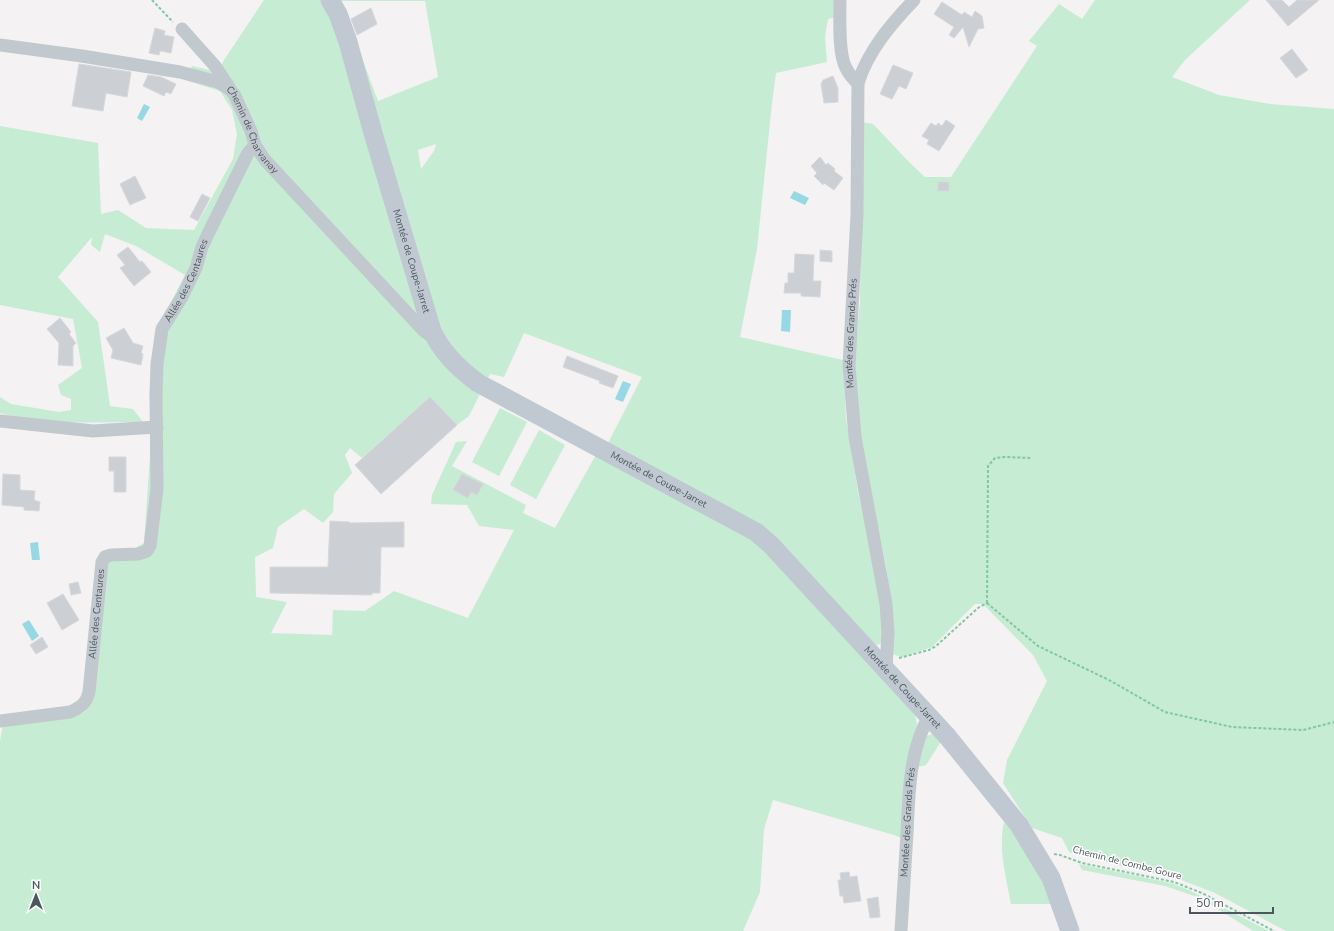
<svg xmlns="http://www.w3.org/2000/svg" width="1334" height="931" font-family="'Nunito Sans',sans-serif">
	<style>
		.green { fill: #c6ecd3; fill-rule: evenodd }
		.water { fill: #97d8e5 }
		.building { fill: #cccfd3; stroke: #d6d8dc }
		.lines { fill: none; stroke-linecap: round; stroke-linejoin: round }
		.path { stroke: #81c7a1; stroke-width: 2; stroke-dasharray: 3 2; stroke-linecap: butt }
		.minor { stroke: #c1c9cf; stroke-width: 13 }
		.secondary { stroke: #c0c9d1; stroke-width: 19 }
		.labels { text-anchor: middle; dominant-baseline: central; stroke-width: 3; stroke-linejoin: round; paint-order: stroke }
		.street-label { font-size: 10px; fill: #4b565e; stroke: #fff }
	</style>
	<rect width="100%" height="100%" fill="#f4f2f2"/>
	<!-- green -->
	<g class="green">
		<path d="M264 0H837L836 17 828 19 825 37 827 62 776 73 772 103 757 249 740 337 843 360 846 418 858 492 875 567 880 595 883 640 880 644 876 645 803 569 606 447 642 377 524 333 504 377 490 374 469 416 457 425 430 397 362 458 350 448 345 455 352 473 334 494 333 512 323 523 304 509 278 527 273 548 255 557 256 597 287 602 271 633 332 635 333 610 365 611 394 591 468 618 514 530 479 526 467 505 431 504 432 495 456 442 467 441 452 466 526 505 523 513 555 528 597 453 752 538 915 715 917 724 901 838 894 835 773 800 764 829 760 892 743 931H0V741L3 724 76 714 85 712 90 705 108 564 110 560 132 556 137 547 144 543 159 325 185 275 136 246 105 234 100 252 91 245 92 237 58 277 98 322 110 406 133 409 143 422C96 422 46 426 0 413V397L11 404 59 412 71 410V399L61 395 58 385 82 368 73 319 0 305V126L98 143 101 214 118 210 146 228 194 230 233 159 237 134 232 110 220 91 185 80 192 66 218 72 224 60ZM341 1H425L438 77 378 101ZM436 144 434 151 421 169 418 150Z"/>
		<path d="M1095 0H1250L1185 60 1172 77 1219 95 1270 104 1334 109V931H1286L1215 893 1179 879 1126 867 1069 852 1062 838 1032 828 1003 783 1007 760 1047 681 1033 655 983 604H975L932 647 902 657 892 654 891 601 886 566 860 443 854 360 860 303 862 122 873 124 910 163 925 177H951L1037 46 1029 41 1059 4 1082 19Z"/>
		<path d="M500 408 527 422 499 476 472 462Z"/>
		<path d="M539 430 565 445 536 499 510 485Z"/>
		<path d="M932 734 942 740 926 765 918 767 923 747 927 736Z"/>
		<path d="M1004 822 1025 845 1044 875 1052 904H1011C1006 876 998 850 1004 822Z"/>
		<path d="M1079 864 1171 883 1189 890 1269 931H1253L1200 898 1165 886 1082 870Z"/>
	</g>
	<!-- water -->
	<g class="water">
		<path d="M144 104 150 107 142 121 137 118Z"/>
		<path d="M794 191 809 198 805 205 790 198Z"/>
		<path d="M782 310H791L790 332 781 331Z"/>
		<path d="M623 381 631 384 623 402 615 399Z"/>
		<path d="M38 542 40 560H32L30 543Z"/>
		<path d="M29 620 39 636 32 641 22 624Z"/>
	</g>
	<!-- building -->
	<g class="building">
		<path d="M1266 0H1282L1289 7 1297 0H1319L1288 26Z"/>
		<path d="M942 2 962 15 964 12 972 17 975 11 982 16 984 28 978 29 969 47 963 27 954 38 949 35 954 27 934 14Z"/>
		<path d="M371 8 377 24 357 35 351 19Z"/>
		<path d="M155 28 165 31 164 35 174 37 171 53 160 51 159 55 149 53Z"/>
		<path d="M1292 49 1308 70 1296 78 1280 58Z"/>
		<path d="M79 64 131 72 127 97 106 93 103 111 72 106Z"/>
		<path d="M893 65 913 73 906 89 899 86 892 99 880 94Z"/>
		<path d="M148 75 161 77 176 84 171 94 166 92 164 96 143 86Z"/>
		<path d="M833 76 838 88V102L824 103 821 84 823 80Z"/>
		<path d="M946 120 955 126 939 151 927 144 929 140 922 136 931 123 936 126 938 123 942 126Z"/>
		<path d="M820 157 826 165 828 163 835 169 834 171 843 178 834 190 824 183 823 185 814 176 817 173 811 166Z"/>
		<path d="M135 176 146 198 130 205 120 184Z"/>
		<rect x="938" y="182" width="11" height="9"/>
		<path d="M202 194 210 198 198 221 190 217Z"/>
		<path d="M128 247 140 262 142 261 151 272 134 286 120 268 125 265 117 255Z"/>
		<path d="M820 250 832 251V262L820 261Z"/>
		<path d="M795 254 814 255 813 281H821L820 297 801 296V293H784L785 283H788V273H794Z"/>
		<path d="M60 318 71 332 69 334 76 343 73 346V366L58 365 59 343 47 329Z"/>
		<path d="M124 328 133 343 143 346 141 353 143 354 141 365 111 358 113 350 106 338Z"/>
		<path d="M567 356 618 376 613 388 599 383 600 381 563 367Z"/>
		<path d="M430 397 457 425 381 494 355 465Z"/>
		<path d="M109 457H126V492H114V471H109Z"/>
		<path d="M3 474 20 475V490L35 491 34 500 40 502 39 511 24 510V507L2 505Z"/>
		<path d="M462 474 483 484 477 495 471 492 468 498 453 490Z"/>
		<path d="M330 521 350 522V523L404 522V547H381L380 593H372V595L270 593V567H328Z"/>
		<path d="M78 582 81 593 71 595 69 584Z"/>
		<path d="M63 594 79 620 62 630 47 603Z"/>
		<path d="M42 637 48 647 36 654 30 645Z"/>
		<path d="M849 872 850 877 857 876 861 901 844 903 843 896H840L838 880H841L840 873Z"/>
		<path d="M878 897 880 917 870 918 867 899Z"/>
	</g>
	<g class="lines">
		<!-- path -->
		<g class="path">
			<path d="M152 0 173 22"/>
			<path d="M987 603 1038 646 1109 680 1165 712 1232 727 1303 730 1334 722"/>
			<path d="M987 603 988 466 995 458 1004 457 1031 458"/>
			<path d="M899 658 929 650 936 646 978 608 987 603"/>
			<path d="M1054 854 1060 855 1082 863 1174 882 1202 893 1274 931"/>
		</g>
		<!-- minor -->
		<g class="minor">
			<path d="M840 0C840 17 838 54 846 68 849 74 853 79 858 83"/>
			<path d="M182 29 215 66 229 87"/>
			<path id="s1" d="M0 45 82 56 180 72 218 82 229 89 234 94 251 131 255 145 265 160 424 331 435 339"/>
			<path d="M0 421 93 431 157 427"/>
			<path id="s2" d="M886 669 888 632 886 604 855 437 849 366 857 215 858 83C868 51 891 24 914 0"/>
			<path id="s3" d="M0 721 70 712C81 707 86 704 89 692L102 562 105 557 111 555 138 554 147 551 150 546 157 489 156 395 157 364 162 329 182 297 196 268 202 247 208 234 248 153 255 145"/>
			<path id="s4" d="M901 931C903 898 905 866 907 833 909 793 909 752 929 716"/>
		</g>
		<!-- secondary -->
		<path class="secondary" id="s5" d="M330 0 338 14 348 42 373 133 432 331C442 353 459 369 478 383L756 532 771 545 947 736 1019 825 1051 878 1070 931"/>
	</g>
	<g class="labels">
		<!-- street labels -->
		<g class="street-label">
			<text stroke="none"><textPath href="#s1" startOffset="282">Chemin de Charvanay</textPath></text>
			<text stroke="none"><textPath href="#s5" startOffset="274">Montée de Coupe-Jarret</textPath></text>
			<text stroke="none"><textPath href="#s3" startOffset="557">Allée des Centaures</textPath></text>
			<text stroke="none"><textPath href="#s2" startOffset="339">Montée des Grands Prés</textPath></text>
			<text stroke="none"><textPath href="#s5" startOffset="622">Montée de Coupe-Jarret</textPath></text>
			<text stroke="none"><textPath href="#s3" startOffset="178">Allée des Centaures</textPath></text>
			<text stroke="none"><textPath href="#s5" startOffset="946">Montée de Coupe-Jarret</textPath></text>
			<text stroke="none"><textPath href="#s4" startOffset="109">Montée des Grands Prés</textPath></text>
			<text transform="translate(1127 863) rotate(14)">Chemin de Combe Goure</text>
		</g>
	</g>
	<!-- north arrow -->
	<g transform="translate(36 895)" stroke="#ffffff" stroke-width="3" paint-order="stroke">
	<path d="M0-3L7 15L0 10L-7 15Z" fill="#4b565e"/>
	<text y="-6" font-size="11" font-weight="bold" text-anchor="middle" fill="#4b565e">N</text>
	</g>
	<!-- scale -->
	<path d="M1190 907v6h83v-6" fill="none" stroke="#4b565e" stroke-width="2"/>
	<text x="1196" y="907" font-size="12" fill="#4b565e" stroke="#ffffff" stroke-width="3" paint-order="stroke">50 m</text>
</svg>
